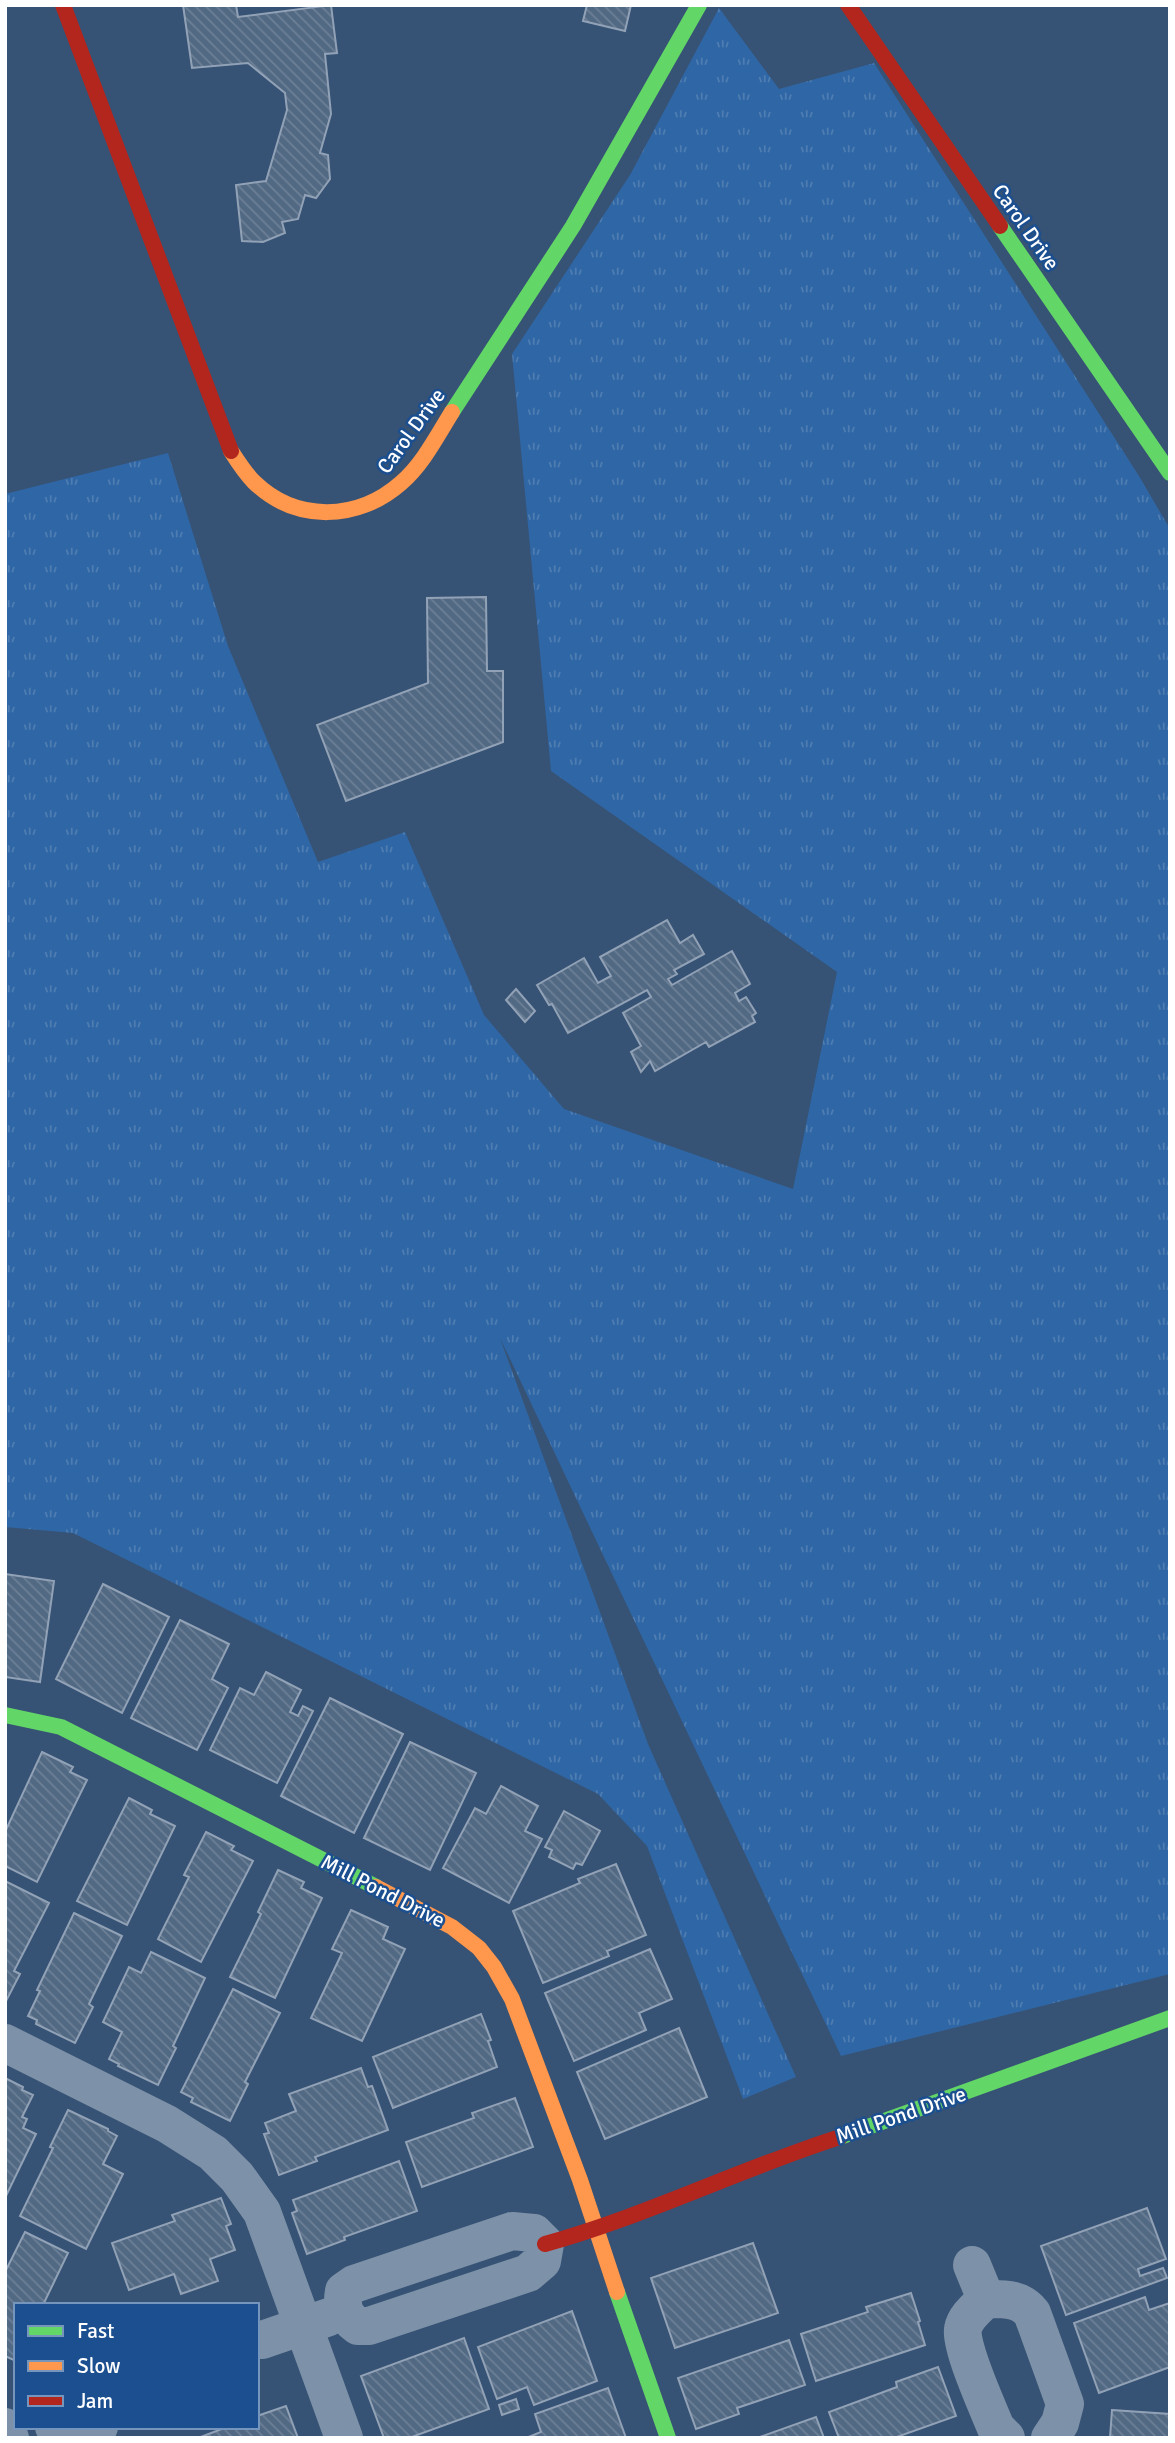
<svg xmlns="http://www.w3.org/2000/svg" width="1175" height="2443" font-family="Signika,sans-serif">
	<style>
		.grass { fill: url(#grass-tufts) }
		.building { fill: url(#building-back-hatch); stroke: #92a2b6; stroke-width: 2 }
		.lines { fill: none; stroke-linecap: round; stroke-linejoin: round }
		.street { stroke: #7d92a8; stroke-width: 38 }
		.fast { stroke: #63d668; stroke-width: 16 }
		.slow { stroke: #ff974d; stroke-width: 16 }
		.jam { stroke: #b3261e; stroke-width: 16 }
		.labels { text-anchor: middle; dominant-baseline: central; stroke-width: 5; stroke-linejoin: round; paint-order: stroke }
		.street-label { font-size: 21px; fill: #fff; stroke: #1b4f8f }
	</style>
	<defs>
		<pattern id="grass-tufts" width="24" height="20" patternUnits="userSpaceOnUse" patternTransform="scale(1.75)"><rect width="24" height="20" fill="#2f66a5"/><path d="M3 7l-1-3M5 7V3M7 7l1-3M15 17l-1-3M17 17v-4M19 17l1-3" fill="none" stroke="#4e7db2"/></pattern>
		<pattern id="building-back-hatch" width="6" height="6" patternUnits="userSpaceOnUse" patternTransform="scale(1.75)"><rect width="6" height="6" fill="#526984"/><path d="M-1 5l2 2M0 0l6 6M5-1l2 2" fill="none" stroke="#6c8096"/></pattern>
	</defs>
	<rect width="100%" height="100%" fill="#365274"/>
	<!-- grass -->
	<path class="grass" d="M719 8 779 89 874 63 1139 476 1170 529V1974L841 2056 500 1338 648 1744 796 2077 743 2099 647 1846 598 1794 73 1533 5 1527V494L168 453 228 646 318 862 405 832 484 1015 564 1109 793 1189 837 972 551 771 512 354 630 175Z"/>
	<!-- building -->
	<g class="building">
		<path d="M183 5H236L238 17 331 5 337 53 325 54 331 114 320 153 328 155 330 179 316 198 305 195 298 219 282 222 285 233 263 242 242 241 236 185 266 181 287 110 285 93 248 63 192 68Z"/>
		<path d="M587 5H631L625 31 583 21Z"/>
		<path d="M486 597 487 671H503V742L346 801 317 725 428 683 427 598Z"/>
		<path d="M667 920 680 943 693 935 704 954 674 970 677 974 668 979 672 985 732 951 750 984 735 993 739 1001 746 997 756 1013 752 1016 755 1022 709 1047 706 1042 655 1071 650 1061 641 1072 631 1052 641 1046 623 1013 651 997 647 990 568 1033 552 1004 549 1005 537 985 584 958 598 983 611 976 600 957Z"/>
		<path d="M516 989 535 1011 525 1022 506 1000Z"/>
		<path d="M5 1574 54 1581 40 1682 5 1677Z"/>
		<path d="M103 1584 169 1617 122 1713 56 1679Z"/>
		<path d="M180 1620 229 1644 212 1679 228 1688 197 1750 131 1718Z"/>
		<path d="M266 1672 301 1690 290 1712 298 1716 303 1706 313 1711 277 1783 210 1750 240 1688 254 1695Z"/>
		<path d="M330 1698 403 1734 354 1833 281 1796Z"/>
		<path d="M410 1742 476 1773 430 1870 364 1838Z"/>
		<path d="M42 1752 73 1767 70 1772 87 1780 37 1882 5 1866V1832Z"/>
		<path d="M501 1786 538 1806 525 1831 542 1839 509 1903 443 1868 475 1808 486 1814Z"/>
		<path d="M129 1798 152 1810 150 1814 175 1826 127 1925 77 1901Z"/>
		<path d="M564 1811 600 1831 582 1865 576 1863 573 1869 549 1857 552 1850 545 1847Z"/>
		<path d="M206 1832 234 1846 231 1850 253 1861 201 1962 158 1939 189 1877 184 1875Z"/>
		<path d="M616 1864 646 1935 607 1951 609 1956 543 1983 513 1911 580 1883 578 1879Z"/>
		<path d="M278 1870 304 1882 301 1888 322 1898 275 1998 230 1977 261 1914 258 1912Z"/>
		<path d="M5 1881 49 1903 14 1971 20 1974 5 2003Z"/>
		<path d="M351 1910 388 1927 383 1939 405 1949 362 2041 311 2018 342 1953 332 1949Z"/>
		<path d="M74 1913 122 1936 89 2004 93 2007 75 2043 36 2024 37 2020 28 2016 40 1991 37 1990Z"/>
		<path d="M650 1949 672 1999 639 2013 646 2030 574 2061 545 1993Z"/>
		<path d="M151 1952 205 1978 173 2046 176 2048 158 2085 118 2066 119 2064 109 2059 122 2032 103 2022 129 1967 141 1973Z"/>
		<path d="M233 1989 280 2013 245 2082 248 2084 230 2121 191 2102 193 2098 181 2092Z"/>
		<path d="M481 2014 491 2040 488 2041 497 2067 393 2108 373 2057Z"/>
		<path d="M679 2028 707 2097 605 2139 577 2072Z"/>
		<path d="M361 2068 368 2087 372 2086 388 2130 315 2157 317 2161 279 2175 264 2134 269 2133 265 2123 296 2111 289 2094Z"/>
		<path d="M5 2078 23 2087 22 2090 33 2095 22 2117 27 2119 23 2128 36 2134 5 2198Z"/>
		<path d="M515 2098 533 2147 422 2187 406 2142 474 2118 472 2113Z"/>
		<path d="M68 2110 108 2129V2131L117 2136 103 2164 123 2174 86 2249 20 2216 53 2148 50 2147Z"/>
		<path d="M399 2161 417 2211 344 2237 345 2240 307 2254 292 2213 297 2211 293 2200Z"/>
		<path d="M221 2198 231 2224 226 2226 235 2250 210 2259 218 2281 181 2294 174 2274 129 2290 112 2243 175 2221 172 2215Z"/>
		<path d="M1147 2208 1166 2259 1138 2269 1140 2276 1163 2268 1167 2278 1066 2315 1041 2246Z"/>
		<path d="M25 2232 68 2253 43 2305H16V2361L5 2356V2272Z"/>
		<path d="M753 2243 778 2313 675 2348 651 2278Z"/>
		<path d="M911 2293 920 2321 918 2322 925 2345 816 2381 801 2334 868 2312 866 2307Z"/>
		<path d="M1145 2297 1149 2310 1170 2303V2367L1099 2393 1074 2323Z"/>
		<path d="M572 2311 597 2381 534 2405 527 2387 497 2399 478 2347Z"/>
		<path d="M464 2338 489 2409 409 2438H384L361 2376Z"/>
		<path d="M789 2340 805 2385 737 2408 739 2414 696 2429 678 2378Z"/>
		<path d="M938 2367 956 2416 894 2438H839L829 2412 897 2387 896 2382Z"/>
		<path d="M608 2388 626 2438H526L541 2432 535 2414Z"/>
		<path d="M516 2399 519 2409 502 2415 499 2405Z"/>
		<path d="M286 2406 298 2438H198L227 2427H257V2416Z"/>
		<path d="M1112 2410 1170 2414V2438H1110Z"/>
		<path d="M816 2417 824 2438H757Z"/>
	</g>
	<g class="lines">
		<!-- street -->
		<g class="street">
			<path d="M5 2043 167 2124 213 2153 237 2177 262 2212 344 2438"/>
			<path d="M512 2231 534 2233 545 2244 542 2261 528 2273 369 2326H358C344 2316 341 2308 344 2291L354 2284Z"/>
			<path d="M972 2265 986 2299"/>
			<path d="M262 2340 329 2317"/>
			<path d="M5 2427 10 2438"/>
			<path d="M54 2427C70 2439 83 2433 99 2427"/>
			<path d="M1006 2438 996 2428C989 2411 959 2344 963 2329 965 2317 978 2307 986 2299 1005 2299 1020 2298 1032 2313L1065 2404 1060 2423 1050 2438"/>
		</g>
		<!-- fast -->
		<g class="fast">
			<path d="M1000 226 1170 473"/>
			<path d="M452 412 573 226 699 5"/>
			<path d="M5 1715 61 1727 376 1887"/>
			<path d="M840 2137 1170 2018"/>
			<path d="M617 2292 668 2438"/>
		</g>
		<!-- slow -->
		<g class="slow">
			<path d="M231 451C238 462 245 473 254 482 296 523 358 521 401 483 423 464 437 436 452 412"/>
			<path d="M376 1887 452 1927 479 1948 494 1967 512 1999 580 2180 617 2292"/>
		</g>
		<!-- jam -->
		<g class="jam">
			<path d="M63 5 231 451"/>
			<path d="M848 5 1000 226"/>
			<path d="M545 2244C646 2216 740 2169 840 2137"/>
		</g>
	</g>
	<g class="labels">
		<!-- street labels -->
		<g class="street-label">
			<text transform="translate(1026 227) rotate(55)">Carol Drive</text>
			<text transform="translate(411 431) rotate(-54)">Carol Drive</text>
			<text transform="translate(383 1891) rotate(27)">Mill Pond Drive</text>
			<text transform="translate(901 2115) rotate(-19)">Mill Pond Drive</text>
		</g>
	</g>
	<!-- border -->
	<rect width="1175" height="2443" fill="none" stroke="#ffffff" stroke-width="14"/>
	<!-- legend -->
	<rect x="14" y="2303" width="245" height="126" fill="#1b4f8f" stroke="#7695bc" stroke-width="2"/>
	<rect x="28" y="2326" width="35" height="10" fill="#63d668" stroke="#7695bc" stroke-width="2"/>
	<text x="77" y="2338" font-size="21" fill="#ffffff">Fast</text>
	<rect x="28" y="2361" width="35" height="10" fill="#ff974d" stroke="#7695bc" stroke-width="2"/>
	<text x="77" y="2373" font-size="21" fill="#ffffff">Slow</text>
	<rect x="28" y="2396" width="35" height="10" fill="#b3261e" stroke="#7695bc" stroke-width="2"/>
	<text x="77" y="2408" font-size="21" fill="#ffffff">Jam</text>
</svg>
